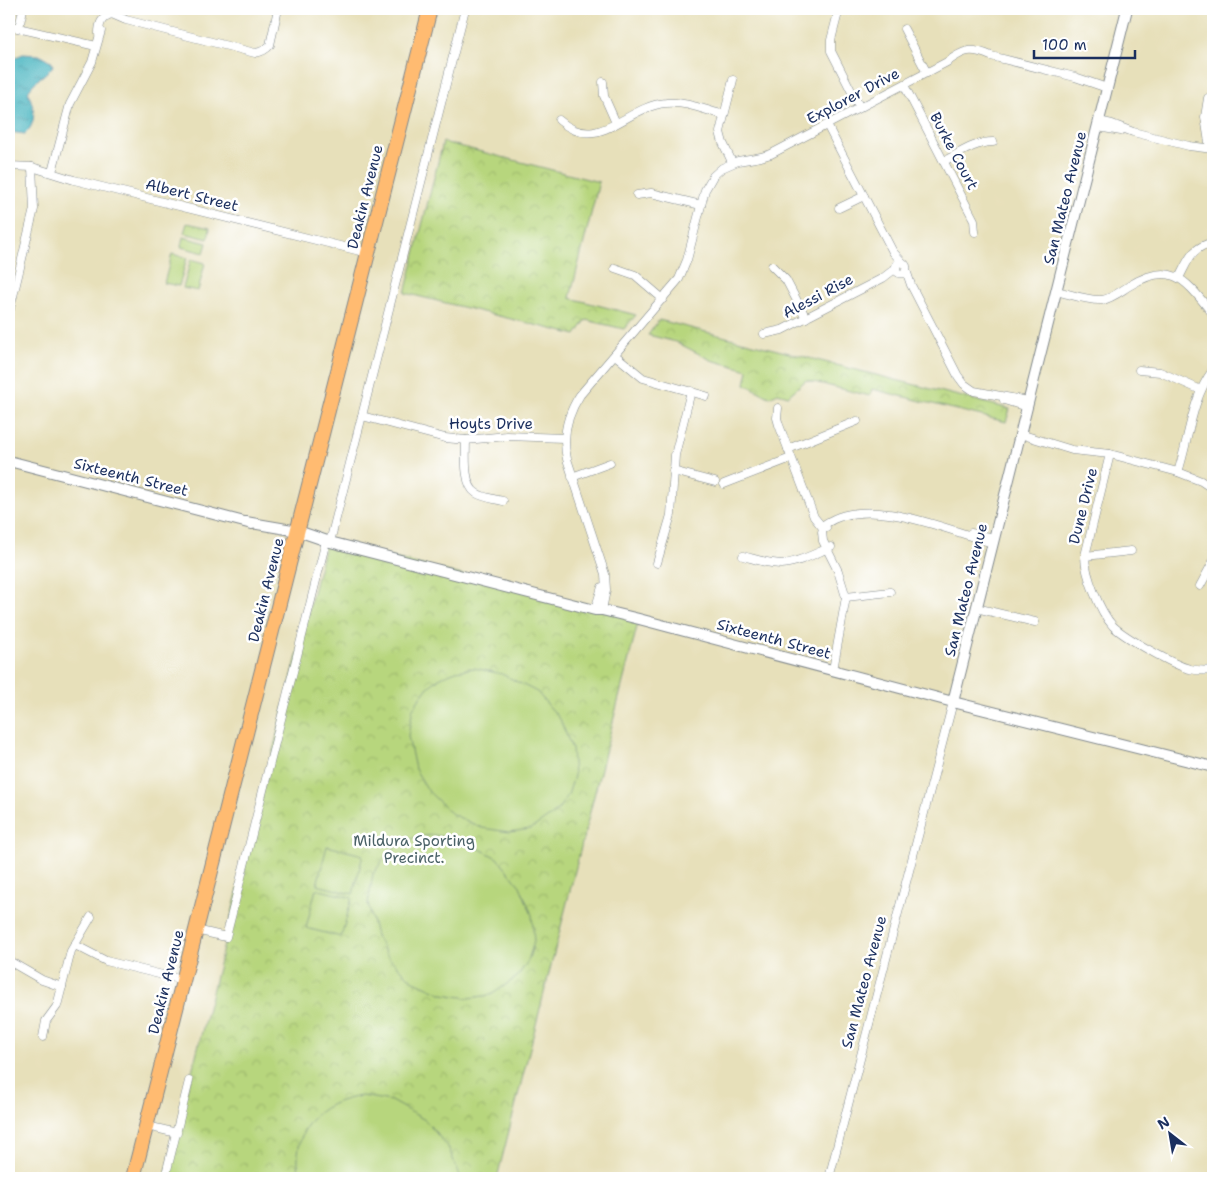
<svg xmlns="http://www.w3.org/2000/svg" width="1222" height="1187" font-family="'Shantell Sans',sans-serif">
	<style>
		.park { fill: url(#park-crowns); stroke: #69826e }
		.pitch { fill: #b7d67d; stroke: #69826e }
		.water { fill: url(#water-ripples); stroke: #2f708e }
		.lines { fill: none; stroke-linecap: round; stroke-linejoin: round }
		.minor-casing { stroke: #81888c; stroke-width: 9 }
		.tertiary-casing { stroke: #81888c; stroke-width: 12 }
		.trunk-casing { stroke: #81888c; stroke-width: 16 }
		.minor { stroke: #fff; stroke-width: 8 }
		.tertiary { stroke: #fff; stroke-width: 10 }
		.trunk { stroke: #ffbb71; stroke-width: 14 }
		.labels { text-anchor: middle; dominant-baseline: central; stroke-width: 5; stroke-linejoin: round; paint-order: stroke }
		.street-label { font-size: 15px; fill: #1b2f5e; stroke: #fff }
		.park-label { font-size: 15px; fill: #4a6167; stroke: #fff }
	</style>
	<defs>
		<pattern id="park-crowns" width="20" height="18" patternUnits="userSpaceOnUse" patternTransform="scale(1.25)"><rect width="20" height="18" fill="#b7d67d"/><path d="M2 6a3 3 0 1 1 6 0M12 15a3 3 0 1 1 6 0" fill="none" stroke="#9db86e"/></pattern>
		<pattern id="water-ripples" width="26" height="14" patternUnits="userSpaceOnUse" patternTransform="scale(1.25)"><rect width="26" height="14" fill="#43b2be"/><path d="M2 4q2-2 4 0t4 0M15 11q2-2 4 0t4 0" fill="none" stroke="#37919e"/></pattern>
	</defs>
	<rect width="100%" height="100%" fill="#fff"/>
	<filter id="ink" filterUnits="userSpaceOnUse"><feTurbulence type="fractalNoise" baseFrequency=".02" numOctaves="2"/><feDisplacementMap in="SourceGraphic" scale="10" xChannelSelector="R" yChannelSelector="G"/><feConvolveMatrix kernelMatrix="1 2 1 2 8 2 1 2 1" color-interpolation-filters="sRGB"/></filter>
	<filter id="wash" filterUnits="userSpaceOnUse"><feTurbulence type="fractalNoise" baseFrequency=".0096" numOctaves="4" result="noise"/><feDisplacementMap in="SourceGraphic" scale="20" xChannelSelector="R" yChannelSelector="G"/><feGaussianBlur stdDeviation="1.12" result="paint"/><feColorMatrix in="noise" values="0 0 0 0 0 0 0 0 0 0 0 0 0 0 0 0 0 1.4 0 .05"/><feComposite in="paint" operator="in"/></filter>
	<g filter="url(#wash)">
		<rect width="100%" height="100%" fill="#e7e0ba"/>
		<!-- park -->
		<g class="park">
			<path d="M443 142 599 182 570 298 636 315 624 329 586 320 576 335 405 293Z"/>
			<path d="M659 320 1010 409 1006 422 872 389 870 396 806 380 788 396 778 393 769 397 745 384 748 370 711 360 676 342 648 335Z"/>
			<path d="M326 541 639 619 497 1178H165Z"/>
		</g>
		<!-- pitch -->
		<g class="pitch">
			<path d="M187 223 210 228 208 239 184 233Z"/>
			<path d="M183 237 207 243 204 253 181 247Z"/>
			<path d="M172 254 187 258 179 286 164 283Z"/>
			<path d="M191 259 205 263 198 291 183 288Z"/>
			<path d="M474 668 502 674 537 692 560 719 572 749 574 776 568 795 557 811 531 829 509 832 482 828 452 814 429 792 415 769 408 736 413 708 428 687 441 677 456 671Z"/>
			<path d="M434 835 463 840 497 858 520 886 532 915 534 942 528 961 517 977 491 995 469 998 443 994 412 980 389 958 376 936 368 903 373 874 388 853 402 843 416 837Z"/>
			<path d="M327 846 363 855 353 894 317 885Z"/>
			<path d="M316 889 352 898 341 937 306 928Z"/>
			<path d="M362 1096 391 1101 425 1120 448 1147 461 1178H300C290 1131 316 1102 362 1096Z"/>
		</g>
		<!-- water -->
		<path class="water" d="M23 54 39 55 51 61 53 66C45 76 32 81 28 93 35 108 37 123 25 134L9 132V60Z"/>
	</g>
	<g filter="url(#ink)">
		<g class="lines">
			<defs>
				<g id="minor">
					<path d="M839 9 831 40V51L860 108"/>
					<path d="M9 26 96 46"/>
					<path d="M19 28 23 9"/>
					<path d="M904 29 927 73"/>
					<path d="M99 34C99 24 101 17 112 14L126 20 255 53C262 52 266 50 270 45L278 9"/>
					<path d="M603 82 604 96 616 123"/>
					<path d="M904 85 974 220 975 232"/>
					<path d="M1208 98 1205 117 1210 149"/>
					<path d="M559 120C598 155 626 106 666 103 685 101 705 110 724 115"/>
					<path d="M1099 121 1112 124 1133 132 1189 146 1213 149"/>
					<path d="M827 125 893 252 903 263"/>
					<path d="M1098 127 1121 131"/>
					<path d="M944 161C960 153 975 142 993 142"/>
					<path d="M732 162 723 143 720 132 733 80"/>
					<path d="M9 166 32 167 74 180 368 253"/>
					<path d="M52 172 70 104 92 62 101 31"/>
					<path d="M637 195 651 193 701 205"/>
					<path d="M839 208 864 196"/>
					<circle cx="901" cy="268" r="5.5"/>
					<path d="M772 266 786 280 806 318"/>
					<path d="M615 268 635 275 663 299"/>
					<path d="M906 270 911 285 958 376 964 384 974 391 1028 401"/>
					<path d="M1179 278C1189 259 1191 248 1213 242"/>
					<path d="M1056 291C1070 294 1087 301 1102 300 1111 299 1121 291 1129 286 1173 259 1186 281 1213 314"/>
					<path d="M9 313 34 209 32 167"/>
					<path d="M764 334 782 330 883 278 896 268"/>
					<path d="M615 355 643 378 706 396"/>
					<path d="M1139 370 1160 372 1201 390"/>
					<path d="M1004 400 1027 407"/>
					<path d="M778 408 777 418 779 425 814 517 823 528H826"/>
					<path d="M362 416 445 438 466 440 507 436 564 438"/>
					<path d="M1020 434 1072 450 1110 454 1178 472 1201 481 1213 489"/>
					<path d="M466 440C466 454 463 485 476 493 484 498 495 499 503 501"/>
					<path d="M788 449 857 421"/>
					<path d="M1110 454 1085 556C1085 575 1100 612 1113 626 1124 637 1175 666 1190 669 1198 671 1205 671 1213 670"/>
					<path d="M673 471 715 482"/>
					<path d="M1178 472C1189 439 1191 399 1213 370"/>
					<path d="M572 477 610 463"/>
					<path d="M724 484 791 458"/>
					<path d="M971 533 994 538"/>
					<path d="M330 542 465 9"/>
					<path d="M743 556C755 559 769 564 782 564 798 563 816 553 831 547"/>
					<path d="M1085 556 1131 551"/>
					<path d="M657 563 671 515 675 455 691 391"/>
					<path d="M1200 586 1213 562"/>
					<path d="M846 597 890 592"/>
					<path d="M976 608 1035 622"/>
					<path d="M595 610 602 587"/>
					<path d="M602 610 606 590 605 574 567 459C562 436 567 415 580 395L679 279 687 260 705 190 713 176 722 168 738 161 761 157 771 154 947 62C964 50 970 47 991 56L1075 77 1107 88"/>
					<path d="M833 670 846 597 838 571 823 541 822 532 825 524C868 494 947 530 993 543"/>
					<path d="M196 930 226 937 326 541"/>
					<path d="M75 945 106 961 183 980"/>
					<path d="M9 961 42 980 62 987"/>
					<path d="M43 1037 46 1021 57 1006 71 951 91 917"/>
					<path d="M147 1126 177 1133"/>
					<path d="M165 1178 189 1081"/>
					<path d="M829 1178 953 702"/>
				</g>
				<g id="tertiary">
					<path d="M9 461 252 524"/>
					<path d="M246 522 298 531 330 542 595 610H602L639 619 953 702 1213 767"/>
					<path d="M953 702 1127 9"/>
				</g>
				<path id="trunk" d="M133 1178 430 9"/>
			</defs>
			<!-- minor casing -->
			<use href="#minor" class="minor-casing"/>
			<!-- tertiary casing -->
			<use href="#tertiary" class="tertiary-casing"/>
			<!-- trunk casing -->
			<use href="#trunk" class="trunk-casing"/>
			<!-- minor -->
			<use href="#minor" class="minor"/>
			<!-- tertiary -->
			<use href="#tertiary" class="tertiary"/>
			<!-- trunk -->
			<use href="#trunk" class="trunk"/>
		</g>
	</g>
	<g class="labels">
		<!-- street labels -->
		<g class="street-label">
			<text transform="translate(853 96) rotate(-28)">Explorer Drive</text>
			<text transform="translate(954 151) rotate(62)">Burke Court</text>
			<text transform="translate(192 195) rotate(14)">Albert Street</text>
			<text transform="translate(365 197) rotate(-76)">Deakin Avenue</text>
			<text transform="translate(1065 198) rotate(-76)">San Mateo Avenue</text>
			<text transform="translate(818 296) rotate(-28)">Alessi Rise</text>
			<text x="491" y="424">Hoyts Drive</text>
			<text transform="translate(131 477) rotate(14)">Sixteenth Street</text>
			<text transform="translate(1083 506) rotate(-76)">Dune Drive</text>
			<text transform="translate(266 590) rotate(-76)">Deakin Avenue</text>
			<text transform="translate(966 590) rotate(-76)">San Mateo Avenue</text>
			<text transform="translate(774 639) rotate(15)">Sixteenth Street</text>
			<text transform="translate(166 982) rotate(-76)">Deakin Avenue</text>
			<text transform="translate(864 982) rotate(-75)">San Mateo Avenue</text>
		</g>
		<!-- park labels -->
		<g class="park-label">
			<text x="414" y="841">Mildura Sporting<tspan x="414" dy="17">Precinct.</tspan></text>
		</g>
	</g>
	<!-- margin -->
	<rect width="1222" height="1187" fill="none" stroke="#fff" stroke-width="30"/>
	<!-- north arrow -->
	<g transform="translate(1170 1134) rotate(329)" stroke="#ffffff" stroke-width="4" paint-order="stroke">
	<path d="M0-4L9 19L0 12L-9 19Z" fill="#1b2f5e"/>
	<text y="-8" font-size="14" font-weight="bold" text-anchor="middle" fill="#1b2f5e">N</text>
	</g>
	<!-- scale -->
	<path d="M1034 50v8h101v-8" fill="none" stroke="#1b2f5e" stroke-width="2.5"/>
	<text x="1042" y="50" font-size="15" fill="#1b2f5e" stroke="#ffffff" stroke-width="4" paint-order="stroke">100 m</text>
</svg>
